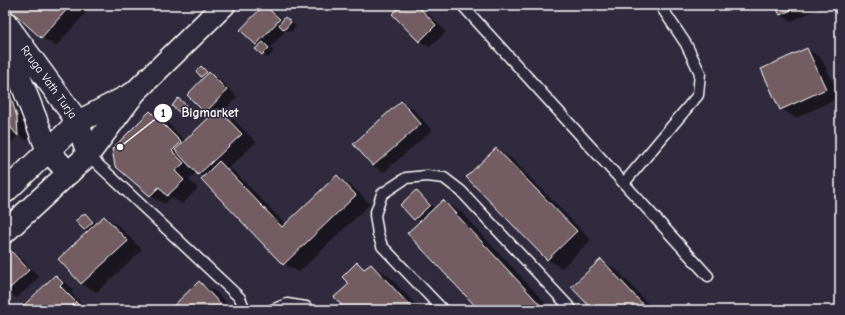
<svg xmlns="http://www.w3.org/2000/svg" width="845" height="315" font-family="'Comic Neue',sans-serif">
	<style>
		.shadow { fill: #0007; fill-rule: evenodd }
		.building { fill: #735c62; stroke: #fff }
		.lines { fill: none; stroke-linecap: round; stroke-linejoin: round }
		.service-casing { stroke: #fff; stroke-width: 13 }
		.tertiary-casing { stroke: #fff; stroke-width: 25 }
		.secondary-casing { stroke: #fff; stroke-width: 25 }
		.service { stroke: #2f2a3d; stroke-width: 10 }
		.tertiary { stroke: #2f2a3d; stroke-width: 22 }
		.secondary { stroke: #2f2a3d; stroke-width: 22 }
		.labels { text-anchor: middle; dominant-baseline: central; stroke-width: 3; stroke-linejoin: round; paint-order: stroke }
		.street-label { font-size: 12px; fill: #fff; stroke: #2f2a3d }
		.leader { fill: none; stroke: #fff; stroke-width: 1.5 }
		.callout-dot { fill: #fff; stroke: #2f2a3d; stroke-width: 1.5 }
		.mark-label { font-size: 12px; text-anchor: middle; font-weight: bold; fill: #111 }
		.callout-label { font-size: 13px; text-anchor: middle; font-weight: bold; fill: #fff; stroke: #2f2a3d; stroke-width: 3; stroke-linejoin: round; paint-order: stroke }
	</style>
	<rect width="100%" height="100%" fill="#2f2a3d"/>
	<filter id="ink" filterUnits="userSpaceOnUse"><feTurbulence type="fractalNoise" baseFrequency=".025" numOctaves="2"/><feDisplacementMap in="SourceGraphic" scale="8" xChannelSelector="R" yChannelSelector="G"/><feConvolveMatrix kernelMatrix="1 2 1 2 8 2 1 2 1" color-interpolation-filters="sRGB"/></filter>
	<g filter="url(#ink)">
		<!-- shadow -->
		<g class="shadow">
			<path d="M10 5H93L56 46 42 38 8 7Z"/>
			<path d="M284 5H297L300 8 295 13Z"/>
			<path d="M393 5H420L446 32 430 47 419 41 399 9Z"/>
			<path d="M776 5H816L818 9 791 21 780 14Z"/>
			<path d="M264 6 275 12 284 20 286 18 296 26 291 32 286 30 270 48 274 51 268 58 262 55 260 46 257 44Z"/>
			<path d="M807 49 821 58 840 97 796 118 781 109Z"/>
			<path d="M202 67 220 80 237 97 222 112 233 119 256 142 229 168 234 171 286 225 337 176 351 185 370 204 299 272 284 264 204 177 197 172 189 180 198 188 182 204 171 197 165 204 150 196V112L165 120 185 141 212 116 205 112V78L197 71Z"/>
			<path d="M7 85 18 91 28 124V141L19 135 5 148V125L16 135 17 134 5 120V87ZM16 112H18V131L16 129Z"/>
			<path d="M178 100 191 109 186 115 181 112Z"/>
			<path d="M402 102 413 109 432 130 384 172 373 166Z"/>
			<path d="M496 149 511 158 591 240 562 268 548 260 468 177Z"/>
			<path d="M416 191 421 194 435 209 443 201 460 211 552 310H481L420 223 415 219Z"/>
			<path d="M85 214 90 217 97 224 104 217 119 226 142 250 97 292 82 284 59 259 89 232 84 229Z"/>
			<path d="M9 250 20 257 39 277 17 298 5 290V254Z"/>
			<path d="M601 261 616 269 654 310H594Z"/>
			<path d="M357 264 366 269 371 265 388 275 421 310H348L350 284Z"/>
			<path d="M55 277 66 283 74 290 71 293 86 309V310H26Z"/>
			<path d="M199 283 216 292 233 310H170Z"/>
		</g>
		<!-- building -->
		<g class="building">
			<path d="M9 5H71L41 38 7 7Z"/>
			<path d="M264 5 280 19 256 45 240 30Z"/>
			<path d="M283 5H295L289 11Z"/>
			<path d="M402 5H417L436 25 419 42 392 14Z"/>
			<path d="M775 5H803L780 15Z"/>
			<path d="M285 17 291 22 284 30 279 25Z"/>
			<path d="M263 42 269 48 262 55 255 49Z"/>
			<path d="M807 48 826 89 780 110 761 69Z"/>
			<path d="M201 66 207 72 201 77 196 71Z"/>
			<path d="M209 72 227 90 205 113 187 95Z"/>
			<path d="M7 84 17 117 18 136 5 121V85Z"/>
			<path d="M178 98 186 105 180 113 172 106Z"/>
			<path d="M401 101 421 124 373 166 353 144Z"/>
			<path d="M218 109 242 134 198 175 175 150Z"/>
			<path d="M150 111 181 142 172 151 184 163 175 171 184 180 167 196 159 187 150 196 115 166 112 149Z"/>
			<path d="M496 148 577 231 547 260 466 177Z"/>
			<path d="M219 161 282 227 337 175 356 195 283 265 201 179Z"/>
			<path d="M416 190 430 205 414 220 400 205Z"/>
			<path d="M443 200 545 310H479L407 233Z"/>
			<path d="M85 213 93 222 84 230 75 221Z"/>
			<path d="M104 216 128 241 81 284 58 259Z"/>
			<path d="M9 249 29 270 6 292 5 253Z"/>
			<path d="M601 259 648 310H593L571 287Z"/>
			<path d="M357 262 364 269 371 264 414 310H346L334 297 349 284 342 277Z"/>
			<path d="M55 275 63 283 60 286 76 302 68 310H24L22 307Z"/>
			<path d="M199 281 226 310H169Z"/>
			<path d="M76 302 82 309 81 310H68Z"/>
		</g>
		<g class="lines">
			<defs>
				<g id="service">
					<path d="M462 5 708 276"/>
					<path d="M88 155 240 298 245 310"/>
					<path d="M624 183 698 95 700 73 686 44 660 5"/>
					<path d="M272 310 287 304 306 307 309 310"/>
					<path d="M443 310 382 246 378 234 375 215 382 194 406 178 427 176 444 178 461 191 572 310"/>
				</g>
				<g id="tertiary">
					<path d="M5 22 78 122 88 155"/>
					<path d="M5 40 48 151 69 173"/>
				</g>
				<g id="secondary">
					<path d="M5 192 78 122 130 95"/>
					<path d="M5 232 88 155 135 92 224 5"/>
				</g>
			</defs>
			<!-- service casing -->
			<use href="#service" class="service-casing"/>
			<!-- tertiary casing -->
			<use href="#tertiary" class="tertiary-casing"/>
			<!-- secondary casing -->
			<use href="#secondary" class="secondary-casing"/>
			<!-- service -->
			<use href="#service" class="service"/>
			<!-- tertiary -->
			<use href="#tertiary" class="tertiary"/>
			<!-- secondary -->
			<use href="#secondary" class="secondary"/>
		</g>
	</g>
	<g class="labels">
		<!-- street labels -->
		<g class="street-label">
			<text transform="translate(49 82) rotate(54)">Rruga Vath Turja</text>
		</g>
	</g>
	<!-- callouts -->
	<path class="leader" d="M120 147L163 113"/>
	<g class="callout-dot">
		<circle cx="120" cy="147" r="4"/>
		<circle cx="163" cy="113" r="10"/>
	</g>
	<g class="mark-label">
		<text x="163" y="117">1</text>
	</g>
	<g class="callout-label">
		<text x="210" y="117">Bigmarket</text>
	</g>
	<!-- margin -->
	<rect width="845" height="315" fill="none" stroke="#2f2a3d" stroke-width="20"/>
	<rect x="10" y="10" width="825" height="295" fill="none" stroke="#fff" stroke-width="1.5" filter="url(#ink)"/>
</svg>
